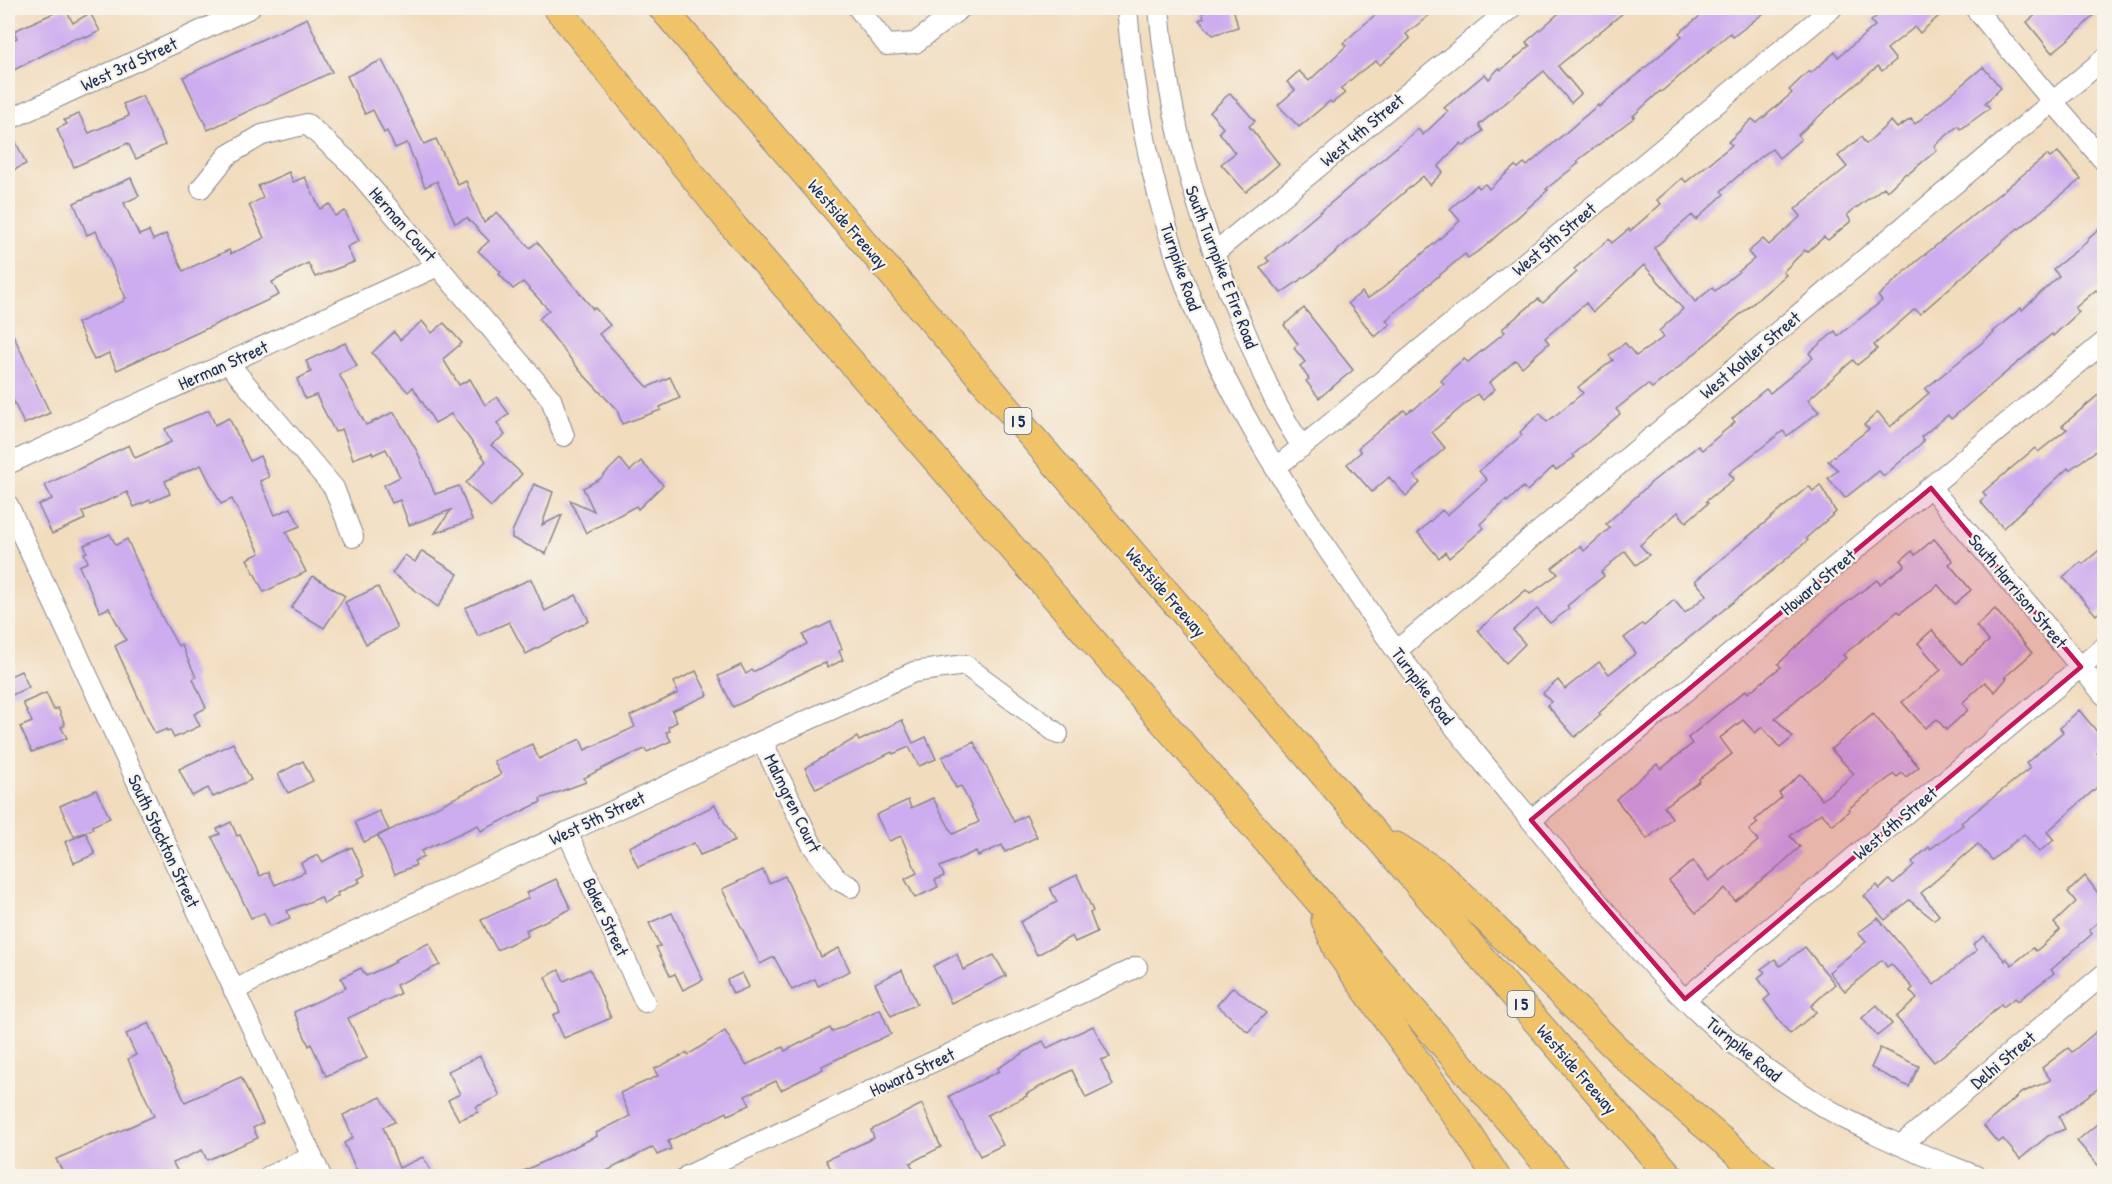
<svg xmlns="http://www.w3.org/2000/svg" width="2112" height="1184" font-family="'Patrick Hand',sans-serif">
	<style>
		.building { fill: #cdacef }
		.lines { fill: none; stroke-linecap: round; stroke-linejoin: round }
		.minor-casing { stroke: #86868e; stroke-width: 22 }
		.highway-casing { stroke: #86868e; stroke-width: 29 }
		.minor { stroke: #fff; stroke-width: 20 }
		.highway { stroke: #f0c369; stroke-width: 27 }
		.marked { fill: #c2185b; fill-opacity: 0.2; stroke: #c2185b; stroke-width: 4.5; stroke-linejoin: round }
		.labels { text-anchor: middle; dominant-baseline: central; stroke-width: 4.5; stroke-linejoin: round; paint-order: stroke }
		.shield { fill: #f7f3e8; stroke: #5d6a87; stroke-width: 1.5 }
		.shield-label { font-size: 16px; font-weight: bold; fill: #1b2f5e }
		.street-label { font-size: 18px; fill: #1b2f5e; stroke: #f7f3e8 }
	</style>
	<rect width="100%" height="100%" fill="#f7f3e8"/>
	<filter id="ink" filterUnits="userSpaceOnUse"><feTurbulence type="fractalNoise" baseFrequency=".0167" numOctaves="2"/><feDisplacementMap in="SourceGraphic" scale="12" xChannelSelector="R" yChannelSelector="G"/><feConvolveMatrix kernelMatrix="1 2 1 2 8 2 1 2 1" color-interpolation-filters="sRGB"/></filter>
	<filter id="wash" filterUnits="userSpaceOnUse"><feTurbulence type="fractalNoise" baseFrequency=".008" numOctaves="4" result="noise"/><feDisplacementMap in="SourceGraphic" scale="24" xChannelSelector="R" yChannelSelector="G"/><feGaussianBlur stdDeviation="1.35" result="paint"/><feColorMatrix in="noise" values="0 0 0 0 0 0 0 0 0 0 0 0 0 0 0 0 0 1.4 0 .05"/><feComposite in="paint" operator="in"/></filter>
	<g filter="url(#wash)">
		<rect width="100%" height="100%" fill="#f2dcbe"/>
		<g id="blocks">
			<!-- building -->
			<g class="building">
				<path d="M65 8 73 23 90 13 100 31 86 38 85 36 77 39 76 38 12 71 8 60V42L17 38 14 31Z"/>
				<path d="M1201 8H1233L1238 27 1213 35 1199 20 1204 18Z"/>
				<path d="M1369 8H1438L1406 34 1410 39 1380 65 1376 61 1360 72 1340 89 1345 93 1332 103 1330 101 1299 127 1278 105 1295 90 1287 82 1299 71 1309 81 1346 46 1343 43 1375 15Z"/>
				<path d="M1565 8H1629L1558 66 1581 94 1571 103 1544 71 1479 125 1483 131 1464 146 1461 143 1438 167 1443 172 1430 185 1423 176 1316 269 1281 293 1260 268 1269 261 1266 258 1418 129 1423 135 1448 111 1444 108 1485 74 1489 79 1499 68 1501 70 1530 46 1526 42Z"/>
				<path d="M1710 8H1770L1733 37 1730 33 1661 92 1660 91 1633 116 1635 117 1577 161 1579 163 1546 189 1548 190 1483 248 1468 258 1465 254 1399 309 1386 320 1390 324 1375 337 1348 303 1362 292 1367 299 1383 288 1460 221 1450 209 1477 185 1479 188 1485 184 1489 189 1515 166 1518 168 1524 163 1527 166 1598 105 1599 107 1631 80 1682 36 1679 33Z"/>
				<path d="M1887 8H1932L1939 16 1920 33 1915 27 1887 49 1896 60 1882 71 1878 66 1836 101 1798 135 1801 139 1779 158 1772 149 1755 161 1721 191 1724 194 1696 220 1692 215 1654 248 1695 302 1712 288 1715 291 1754 259 1748 252 1763 239 1769 245 1801 216 1795 209 1847 167 1838 156 1861 137 1866 144 1891 121 1897 128 1911 119 1915 124 1983 67 2001 88 1985 103 1990 108 1961 129 1958 126 1934 146 1937 150 1908 174 1906 173 1887 191 1884 187 1847 215 1851 221 1828 240 1824 237 1807 252 1805 250 1783 272 1786 275 1673 372 1652 388 1648 384 1616 409 1620 414 1573 455 1575 457 1556 470 1553 467 1527 491 1523 487 1507 502 1506 500 1480 524 1484 528 1449 558 1445 552 1439 558 1418 533 1442 510 1447 515 1487 480 1479 471 1522 435 1520 432 1540 413 1547 422 1583 393 1578 387 1613 360 1609 355 1625 343 1636 356 1664 337 1659 331 1683 309 1644 265 1593 312 1586 303 1545 338 1549 343 1522 367 1516 360 1489 383 1495 389 1483 400 1477 394 1432 432 1445 448 1414 476 1420 483 1406 496 1389 477 1372 492 1347 464 1361 452 1358 448 1404 410 1407 413 1412 409 1413 410 1444 384 1441 381 1453 368 1464 359 1468 362 1505 332 1502 329 1538 299 1543 303 1577 272 1574 269 1609 239 1612 243 1629 229 1630 231 1661 204 1657 200 1682 178 1686 182 1732 145 1728 142 1752 119 1757 123 1792 93 1789 90 1809 71 1811 73 1835 52 1838 57 1875 26 1871 21Z"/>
				<path d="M2044 8H2101L2076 33 2052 53 2027 22Z"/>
				<path d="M307 18 332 72 208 130 183 77Z"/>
				<path d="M382 60 424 144 436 139 458 185 466 181 484 223 497 212 530 248 537 242 593 309 595 308 610 325 599 334 618 355 648 387 670 377 680 398 660 407 661 410 622 424 617 410 581 372 539 319 549 310 523 282 513 289 499 274 501 272 478 251 489 241 467 218 455 223 437 181 425 187 407 143 395 148 387 131 384 133 373 110 365 114 347 76Z"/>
				<path d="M1230 93 1255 121 1249 126 1279 164 1246 192 1221 164 1235 153 1219 132 1223 128 1210 112Z"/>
				<path d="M142 96 165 145 136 159 128 143 74 167 57 129 67 124 64 120 79 114 89 133 129 116 123 104Z"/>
				<path d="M11 131 26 164 8 173V132Z"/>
				<path d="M2058 152 2081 179 2019 229 2018 228 1920 314 1915 309 1874 345 1877 349 1857 365 1853 360 1808 400 1819 412 1787 436 1783 431 1729 473 1734 479 1706 501 1708 503 1686 522 1678 512 1640 545 1649 555 1636 565 1625 551 1601 572 1604 576 1567 606 1569 609 1550 623 1537 609 1513 630 1525 644 1506 663 1478 630 1526 590 1530 594 1558 574 1552 568 1580 546 1584 551 1610 528 1606 524 1653 481 1698 446 1702 450 1735 422 1732 419 1756 397 1766 389 1770 393 1813 358 1809 353 1827 338 1835 331 1838 336 1882 301 1878 296 1917 261 2047 155 2050 158Z"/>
				<path d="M289 172 293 182 305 177 320 209 330 204 335 216 345 211 359 241 347 247 354 262 315 277 308 263 272 282 279 295 117 370 109 353 94 360 77 323 124 301 123 299 126 298 96 231 87 235 74 203 131 178 139 196 124 203 139 235 149 231 153 240 166 234 183 271 229 250 231 254 264 238 249 205 263 198 258 186Z"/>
				<path d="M2104 225V297L2096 290 2075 308 2079 312 2053 336 2052 334 2010 369 1951 419 1948 415 1921 437 1924 441 1884 476 1879 471 1845 498 1828 478 1838 470 1828 461 1869 429 1864 425 1878 412 1890 427 1929 393 1925 389 1994 333 1993 332 2021 308 2022 310 2059 276 2053 269 2088 241 2087 240Z"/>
				<path d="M1304 308 1353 370 1319 398 1306 381 1309 379 1300 366 1305 362 1294 348 1298 344 1284 325Z"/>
				<path d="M422 321 432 333 444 323 462 343 443 359 459 385 470 379 485 405 497 397 509 414 497 423 505 435 491 445 522 474 491 507 466 483 486 461 451 414 435 423 413 387 408 392 372 353 394 332 400 340Z"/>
				<path d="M8 324 50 413 24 424 8 389Z"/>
				<path d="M345 343 357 366 339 374 366 425 394 412 417 451 435 494 459 486 472 520 435 533 451 510 409 525 400 500 392 503 384 485 400 477 386 449 373 455 372 452 353 459 342 429 335 432 316 395 305 399 297 379 311 372 306 361Z"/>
				<path d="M2104 390V445L2069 470 2068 468 2003 528 1980 501 1986 496 1983 492 2035 448 2038 452 2067 429 2062 426Z"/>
				<path d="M209 410 215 425 229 418 250 461 260 456 269 477 260 481 275 515 291 508 300 526 286 532 306 572 264 592 247 559 260 553 232 499 221 504 201 465 165 481 170 494 151 502 150 500 134 507 127 492 82 512 85 519 52 534 38 505 52 499 45 485 129 445 135 458 171 442 165 429Z"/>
				<path d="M620 459 630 471 641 461 663 485 638 509 636 506 586 533 570 500 594 511 583 488 600 479Z"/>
				<path d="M534 484 553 492 542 525 562 515 546 554 512 538V532Z"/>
				<path d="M1820 485 1836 512 1806 538 1808 540 1784 561 1632 684 1599 713 1601 715 1575 737 1547 705 1551 702 1543 693 1558 680 1565 689 1599 662 1609 674 1636 653 1624 638 1642 624 1644 626 1674 600 1685 613 1707 595 1695 581 1809 486 1813 491Z"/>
				<path d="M110 534 116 545 127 539 163 619 178 646 181 644 196 677 193 679 206 708 194 714 200 726 174 738 170 730 167 731V729L155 734 115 646 126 640 109 608 100 612 79 566 88 562 84 553 87 552 84 545Z"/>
				<path d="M1934 539 1953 561 1949 564 1971 590 1955 604 1938 585 1900 613 1898 611 1843 655 1846 658 1775 718 1793 737 1780 748 1762 727 1755 733 1743 720 1720 738 1732 754 1699 779 1700 781 1664 807 1672 818 1647 839 1616 799 1657 764 1661 769 1692 744 1688 738 1746 690 1748 693 1781 667 1778 664 1830 615 1877 580 1880 584 1905 565 1901 560 1912 551 1915 555Z"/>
				<path d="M2104 546V608L2096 615 2063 577 2081 562 2083 564Z"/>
				<path d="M422 551 458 574 438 607 392 573 405 555 415 562Z"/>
				<path d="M313 576 345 596 324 628 291 608Z"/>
				<path d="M531 579 545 611 576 595 589 621 526 654 509 622 478 636 465 608Z"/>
				<path d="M378 587 397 628 366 644 345 602Z"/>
				<path d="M1995 609 2032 653 2005 677 2007 678 1995 692 1985 682 1962 703 1968 710 1946 730 1937 719 1925 728 1902 702 1941 670 1918 643 1932 630 1962 664 1989 641 1976 626Z"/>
				<path d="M831 622 842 649 839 651 843 660 827 668 826 663 817 666 733 707 718 676 741 665 746 674 752 670 753 672 807 644 803 635Z"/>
				<path d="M21 671 29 687 8 697V677Z"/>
				<path d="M696 671 708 695 672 711 677 722 668 727 670 731 666 732 671 741 647 752 645 749 619 760 584 778 586 782 540 799 541 802 481 831 478 825 421 851 424 857 414 861 416 865 395 874 378 836 501 775 494 761 532 744 539 759 580 739 585 750 635 727 630 716 678 693 674 682Z"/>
				<path d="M46 693 54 710 58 708 65 725 61 727 67 738 32 752 20 727 32 722 23 703Z"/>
				<path d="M2079 710 2104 740V747L2097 753 2104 762V781L2047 832 2054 840 2039 852 2024 834 1992 860 1978 844 1921 893 1939 915 1934 920 1909 900 1885 920 1864 896 1877 885 1880 889 1889 880 1893 884 1914 865 1912 862 1929 847 1930 849 1963 825 1961 823 2030 768 2026 763 2063 732 2060 728Z"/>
				<path d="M1873 714 1919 767 1906 777 1902 773 1897 777 1894 774 1848 809 1850 810 1833 825 1821 813 1790 836 1800 847 1779 866 1735 901 1725 888 1696 913 1669 881 1693 861 1709 881 1758 841 1749 830 1758 823 1755 820 1782 797 1779 793 1801 774 1822 800 1840 786 1854 774 1831 749Z"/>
				<path d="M902 720 913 743 926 737 936 759 919 766 909 747 893 754 892 752 816 789 805 768 857 737 859 741Z"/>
				<path d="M974 742 1014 822 1026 815 1037 837 1005 852 1002 845 978 856 976 851 940 867 944 876 935 880 938 887 915 898 905 879 917 873 901 836 889 841 876 815 908 800 911 808 933 798 953 834 979 822 961 786 956 788 942 757Z"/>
				<path d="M233 743 251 780 213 797 208 788 192 796 179 769Z"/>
				<path d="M303 761 313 781 288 793 278 774Z"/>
				<path d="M96 790 110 818 92 826 93 829 74 836 60 806Z"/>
				<path d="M715 805 735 841 700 855 694 843 638 867 629 847 646 839V840Z"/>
				<path d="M379 811 389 830 364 842 355 822Z"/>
				<path d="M231 822 237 836 240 835 260 876 269 872 275 885 305 872 301 863 318 855 322 862 352 847 365 875 358 879 360 882 337 893 338 896 324 904 321 897 287 911 290 918 270 926 264 913 251 918 212 837 220 834 217 829Z"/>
				<path d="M86 833 95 854 74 863 65 842Z"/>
				<path d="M763 870 769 883 785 876 821 957 839 948 850 971 818 986 815 979 792 990 774 957 760 964 722 889Z"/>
				<path d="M1077 875 1093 911 1090 913 1097 932 1075 942 1072 936 1037 955 1020 922 1057 902 1050 888Z"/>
				<path d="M2085 876 2104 901V917L2089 930 2092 934 2051 970 2054 973 2018 1001 2015 998 2003 1007 2001 1004 1972 1033 1934 1062 1896 1017 1917 999 1910 991 1913 988 1891 964 1887 967 1882 960 1845 991 1829 972 1866 942 1858 933 1878 918 1934 985 1977 950 1973 945 1984 936 2005 961 2006 958 2012 965 2033 948 2036 951 2060 930 2054 923 2076 902 2068 892Z"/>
				<path d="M556 879 571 909 526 930 528 936 497 950 481 920 529 898 526 893Z"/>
				<path d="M672 913 703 980 683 990 675 974 670 976 656 947 660 946 649 923Z"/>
				<path d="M429 943 440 965 396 985 400 994 348 1018 367 1058 326 1076 311 1044 309 1046 294 1012 346 988 341 978 361 968 366 976 396 962 394 960Z"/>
				<path d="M1805 947 1835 984 1811 1006 1816 1012 1790 1034 1764 1000 1770 995 1758 978 1765 972 1761 969 1775 959 1780 966Z"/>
				<path d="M957 954 963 970 994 955 1006 976 951 1003 933 966Z"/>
				<path d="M590 969 611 1018 564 1038 553 1015 560 1012 545 977 559 970 564 981Z"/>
				<path d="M902 970 917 1004 891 1016 875 983Z"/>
				<path d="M742 973 749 987 733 994 727 980Z"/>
				<path d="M1233 987 1266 1013 1248 1032 1217 1005Z"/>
				<path d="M1877 1005 1892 1024 1877 1036 1862 1018Z"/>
				<path d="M880 1009 891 1034 822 1066 823 1069 781 1090 776 1081 745 1096 750 1105 728 1115 727 1112 668 1141 671 1149 657 1155 653 1147 597 1176H513L597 1136 596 1133 630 1116 620 1093 658 1076 654 1069 687 1053 688 1055 725 1031 746 1065 783 1047 785 1051 830 1028 832 1032Z"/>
				<path d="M149 1023 185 1102 241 1077 263 1123 253 1128 258 1138 207 1160 202 1150 173 1163 180 1176H65L56 1159 154 1116 128 1059 136 1055 126 1034Z"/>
				<path d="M2104 1025V1084L2059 1117 2065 1129 2048 1136 2020 1159 2003 1139 1998 1143 1984 1126 2021 1093 2051 1080 2042 1068 2068 1048 2072 1052Z"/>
				<path d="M1093 1026 1110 1057 1101 1060 1113 1085 1086 1098 1072 1070 1026 1094 1027 1096 987 1115 1003 1145 980 1156 949 1096 999 1071 998 1068 1043 1041 1047 1048Z"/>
				<path d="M1880 1048 1919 1066 1909 1087 1871 1068Z"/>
				<path d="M480 1056 500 1096 476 1107 478 1112 459 1120 448 1100 460 1094 448 1071Z"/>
				<path d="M381 1097 395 1122 383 1127 399 1168 423 1157 434 1176H359L344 1143 353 1138 343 1115Z"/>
				<path d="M922 1104 941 1147 910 1163 917 1176H835L826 1160 874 1138 871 1130Z"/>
				<path d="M2104 1118V1172L2077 1141Z"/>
			</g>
		</g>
	</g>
	<g filter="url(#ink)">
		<use href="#blocks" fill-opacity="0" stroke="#86868e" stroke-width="1.5"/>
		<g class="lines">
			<defs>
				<g id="minor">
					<path d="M858 8 887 45 915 43 961 8"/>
					<path d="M1127 8C1135 109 1156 207 1192 302 1226 392 1277 473 1330 553 1353 586 1374 621 1398 653 1442 714 1491 772 1539 830 1603 907 1664 990 1744 1052 1783 1083 1826 1111 1872 1132 1906 1149 1941 1162 1976 1176"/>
					<path d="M1159 8C1169 122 1197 218 1242 324 1254 351 1264 381 1279 408 1286 421 1294 434 1302 447"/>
					<path d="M1975 8 2037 83 2104 161"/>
					<path d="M8 120 250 8"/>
					<path d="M201 188 228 155 262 135 307 124 351 164 551 399 564 436"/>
					<path d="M1214 253 1511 8"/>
					<path d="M228 363 334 488 353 537"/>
					<path d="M8 464 438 266"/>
					<path d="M1275 468 1324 429 1832 8"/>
					<path d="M1931 488 2104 695"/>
					<path d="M8 505 321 1176"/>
					<path d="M1396 651 2104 59"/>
					<path d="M762 741 812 845 838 880 851 887"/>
					<path d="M1531 820 2104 342"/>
					<path d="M567 832 645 1002"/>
					<path d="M234 991 261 976 762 741 914 672 965 665 1058 734"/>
					<path d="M1685 999 2104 647"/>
					<path d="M1901 1145 2104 974"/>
					<path d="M269 1176 312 1157"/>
					<path d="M687 1176 1137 967"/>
				</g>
				<g id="highway">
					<path d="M557 8 734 227 1557 1176"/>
					<path d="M662 8 1670 1176"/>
					<path d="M1396 846 1439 873 1628 1060 1764 1176"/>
					<path d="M1325 920 1337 950 1467 1131 1496 1176"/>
				</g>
			</defs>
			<!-- minor casing -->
			<use href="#minor" class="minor-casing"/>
			<!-- highway casing -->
			<use href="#highway" class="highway-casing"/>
			<!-- minor -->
			<use href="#minor" class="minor"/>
			<!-- highway -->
			<use href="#highway" class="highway"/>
		</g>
	</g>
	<!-- marked area -->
	<path class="marked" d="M1931 488 2081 667 1685 999 1531 820Z"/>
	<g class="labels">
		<!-- shield labels -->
		<g class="shield">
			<rect x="1004.5" y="408" width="27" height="26" rx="4.5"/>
			<rect x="1507.5" y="991" width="27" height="26" rx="4.5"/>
		</g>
		<g class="shield-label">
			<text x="1018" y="421">I 5</text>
			<text x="1521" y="1004">I 5</text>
		</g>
		<!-- street labels -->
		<g class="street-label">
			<text transform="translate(129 64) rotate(-25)">West 3rd Street</text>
			<text transform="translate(1362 130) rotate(-40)">West 4th Street</text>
			<text transform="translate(403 224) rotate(49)">Herman Court</text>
			<text transform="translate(848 224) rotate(49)">Westside Freeway</text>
			<text transform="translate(1554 239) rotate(-40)">West 5th Street</text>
			<text transform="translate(1181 267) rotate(71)">Turnpike Road</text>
			<text transform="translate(1222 267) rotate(69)">South Turnpike E Fire Road</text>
			<text transform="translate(1750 355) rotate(-40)">West Kohler Street</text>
			<text transform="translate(223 365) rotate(-24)">Herman Street</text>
			<text transform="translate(1818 582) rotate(-40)">Howard Street</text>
			<text transform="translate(2018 591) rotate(50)">South Harrison Street</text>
			<text transform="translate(1166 592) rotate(49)">Westside Freeway</text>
			<text transform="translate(1423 686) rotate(53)">Turnpike Road</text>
			<text transform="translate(793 803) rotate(64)">Malmgren Court</text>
			<text transform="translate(597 818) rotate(-25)">West 5th Street</text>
			<text transform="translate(1895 823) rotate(-40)">West 6th Street</text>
			<text transform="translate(164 841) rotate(65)">South Stockton Street</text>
			<text transform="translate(606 917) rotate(65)">Baker Street</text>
			<text transform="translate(1744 1049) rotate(39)">Turnpike Road</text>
			<text transform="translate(2003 1060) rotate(-40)">Delhi Street</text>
			<text transform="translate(1577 1069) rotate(49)">Westside Freeway</text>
			<text transform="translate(912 1072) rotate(-25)">Howard Street</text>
		</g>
	</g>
	<!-- margin -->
	<rect width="2112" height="1184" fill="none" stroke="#f7f3e8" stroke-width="30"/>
</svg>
